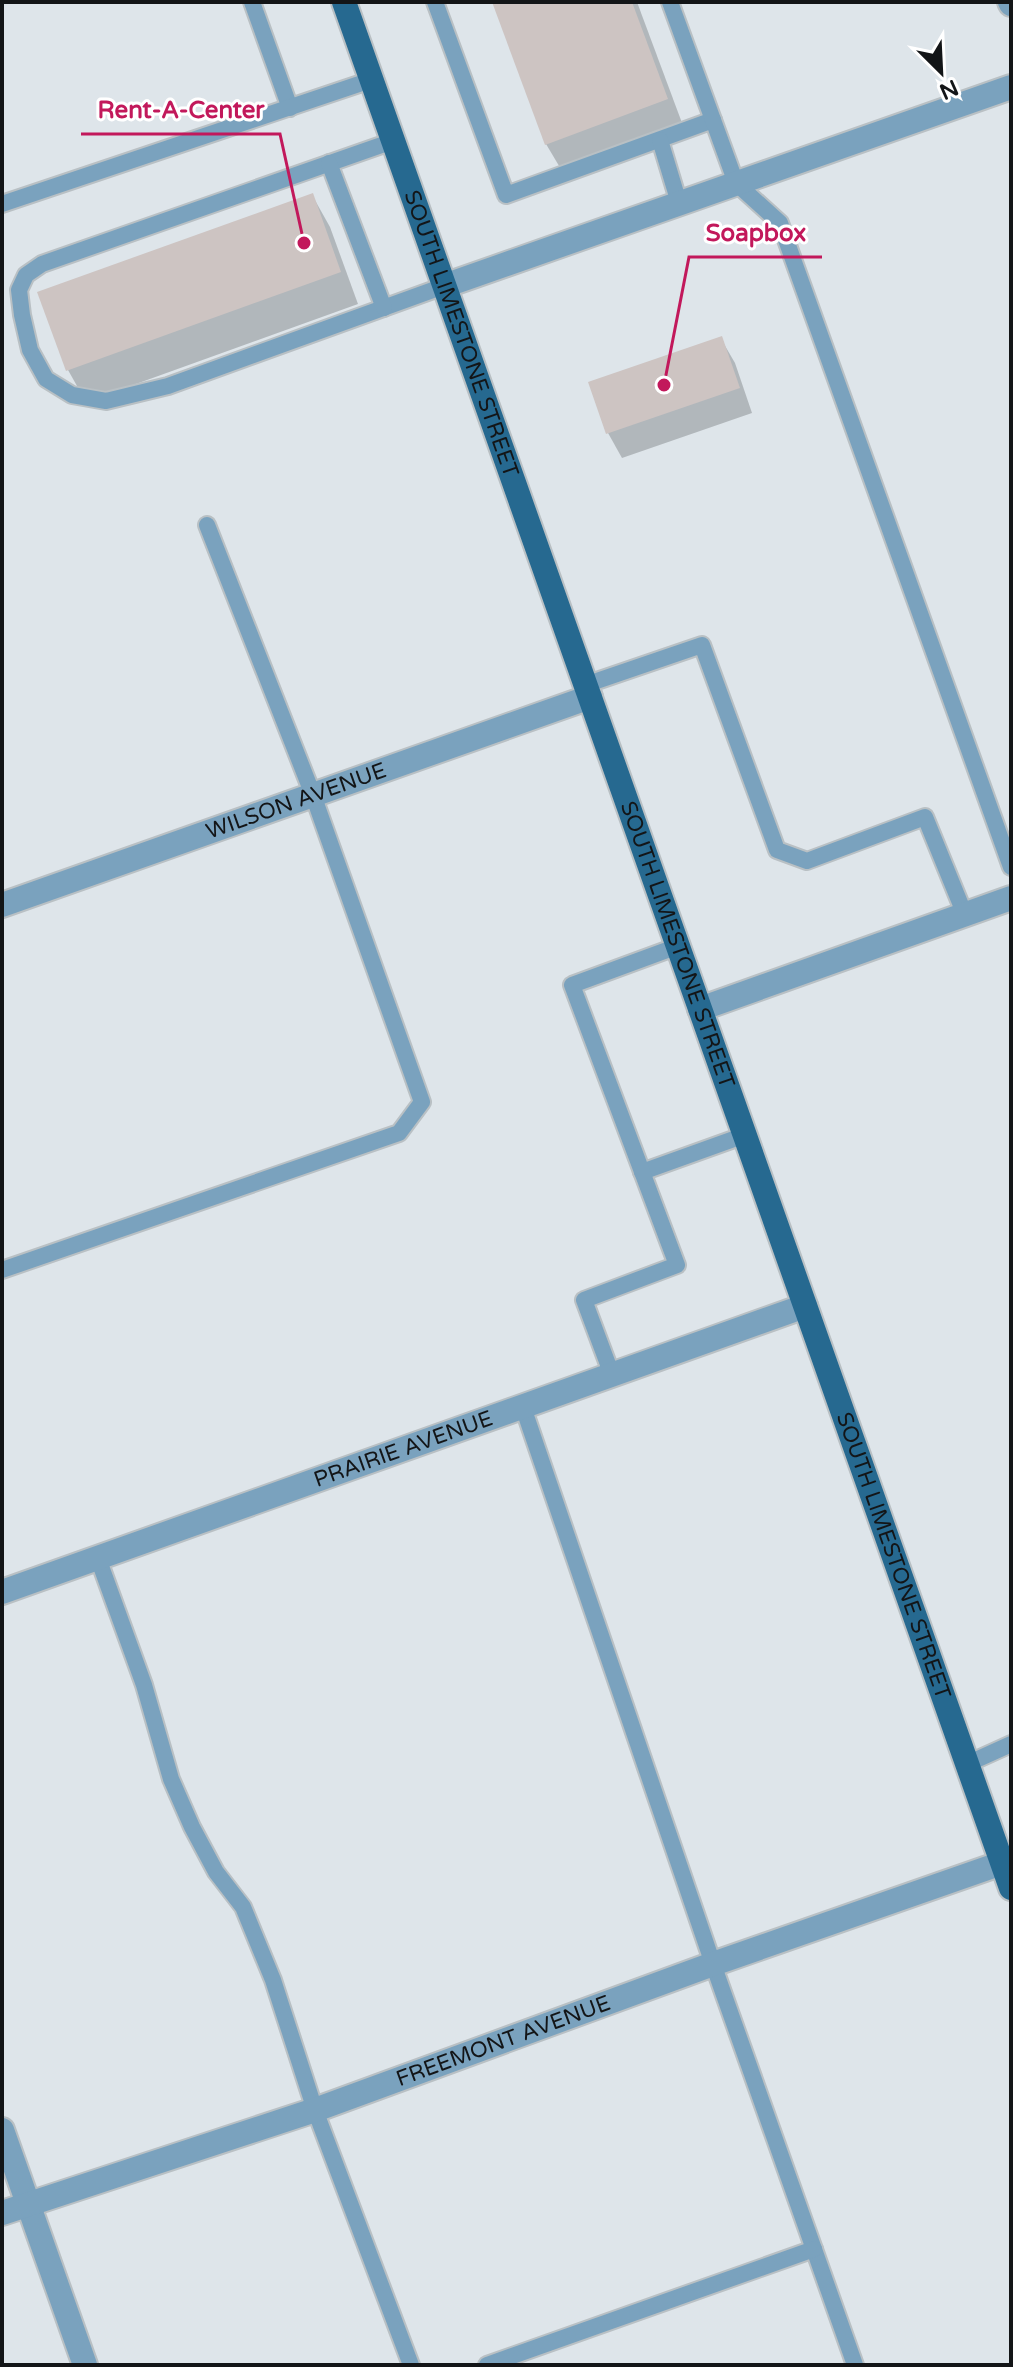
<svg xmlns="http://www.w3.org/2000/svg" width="1013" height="2367" font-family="'Varela Round',sans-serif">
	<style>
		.shadow { fill: #0003 }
		.building { fill: #cdc4c2 }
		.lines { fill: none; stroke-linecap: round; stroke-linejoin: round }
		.service-casing { stroke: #b9c0c4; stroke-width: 20 }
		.minor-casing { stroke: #b9c0c4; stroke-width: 28 }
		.primary-casing { stroke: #b9c0c4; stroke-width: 28 }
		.service { stroke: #7aa2be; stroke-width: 16 }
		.minor { stroke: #7aa2be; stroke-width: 24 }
		.primary { stroke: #266990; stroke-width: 24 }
		.labels { text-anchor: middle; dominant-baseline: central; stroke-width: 6; stroke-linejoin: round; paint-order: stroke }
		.street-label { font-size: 22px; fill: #131517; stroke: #fff }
		.leader { fill: none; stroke: #c2185b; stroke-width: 3 }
		.callout-dot { fill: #c2185b; stroke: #fff; stroke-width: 3 }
		.callout-label { font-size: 24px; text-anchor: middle; font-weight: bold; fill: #c2185b; stroke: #fff; stroke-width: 6; stroke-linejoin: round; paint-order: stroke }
	</style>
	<rect width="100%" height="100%" fill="#dee5ea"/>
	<!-- shadow -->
	<g class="shadow">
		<path d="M494 2H637L685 131 565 176 546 144Z"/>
		<path d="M312 195 330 227 358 304 86 402 68 370Z"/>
		<path d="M721 339 735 363 752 413 622 458 608 433Z"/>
	</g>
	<!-- building -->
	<g class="building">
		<path d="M492 2H632L668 99 545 145Z"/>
		<path d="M313 193 341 272 66 371 37 292Z"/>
		<path d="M722 336 740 388 606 434 588 382Z"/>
	</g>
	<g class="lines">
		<defs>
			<g id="service">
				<path d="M252 2 290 108"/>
				<path d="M435 2 506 195 713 120"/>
				<path d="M670 2 736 183 780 223 1011 867"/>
				<path d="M660 140 679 203"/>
				<path d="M393 141 42 264 26 275 19 290 22 315 30 350 46 379 72 395 106 401 168 386 444 286"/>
				<path d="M329 163 384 308"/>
				<path d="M2 204 371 80"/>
				<path d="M585 685 702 645 777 850 807 861 925 817 965 915"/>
				<path d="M642 1172 745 1135"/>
				<path d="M2 1270 399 1133 422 1102 313 795 207 525"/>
				<path d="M612 1375 584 1300 677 1265 572 985 678 946"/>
				<path d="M523 1407 713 1964 855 2365"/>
				<path d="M98 1558 144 1685 171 1779 192 1827 216 1872 243 1907 273 1980 315 2110 411 2365"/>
				<path d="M967 1764 1011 1744"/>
				<path d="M487 2365 814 2249"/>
			</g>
			<g id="minor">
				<path d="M1010 2 1011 4"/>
				<path d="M444 286 1011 87"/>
				<path id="s1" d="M2 905 590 697"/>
				<path d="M700 1009 1011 898"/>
				<path id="s2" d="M2 1592 805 1306"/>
				<path d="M2 2130 85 2365"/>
				<path id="s3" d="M2 2213 315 2110 713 1964 1002 1863"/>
			</g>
			<g id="primary">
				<path id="s4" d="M344 2 1011 1888"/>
			</g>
		</defs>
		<!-- service casing -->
		<use href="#service" class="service-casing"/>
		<!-- minor casing -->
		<use href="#minor" class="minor-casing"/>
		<!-- primary casing -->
		<use href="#primary" class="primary-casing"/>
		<!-- service -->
		<use href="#service" class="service"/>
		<!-- minor -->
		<use href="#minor" class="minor"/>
		<!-- primary -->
		<use href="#primary" class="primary"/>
	</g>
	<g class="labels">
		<!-- street labels -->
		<g class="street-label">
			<text stroke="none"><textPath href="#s4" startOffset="352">SOUTH LIMESTONE STREET</textPath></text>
			<text stroke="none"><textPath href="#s1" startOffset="312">WILSON AVENUE</textPath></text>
			<text stroke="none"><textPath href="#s4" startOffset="1000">SOUTH LIMESTONE STREET</textPath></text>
			<text stroke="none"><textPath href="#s2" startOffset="426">PRAIRIE AVENUE</textPath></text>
			<text stroke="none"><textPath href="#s4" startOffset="1648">SOUTH LIMESTONE STREET</textPath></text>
			<text stroke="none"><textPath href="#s3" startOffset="530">FREEMONT AVENUE</textPath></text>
		</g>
	</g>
	<!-- callouts -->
	<path class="leader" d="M304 243L280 134H81M664 385L689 257H822"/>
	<g class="callout-dot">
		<circle cx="304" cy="243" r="8"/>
		<circle cx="664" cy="385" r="8"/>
	</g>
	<g class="callout-label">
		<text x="181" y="118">Rent-A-Center</text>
		<text x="756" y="241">Soapbox</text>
	</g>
	<!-- border -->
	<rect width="1013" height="2367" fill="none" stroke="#131517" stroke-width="8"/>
	<!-- north arrow -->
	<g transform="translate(941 72) rotate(156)" stroke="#ffffff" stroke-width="6" paint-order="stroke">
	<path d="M0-6L14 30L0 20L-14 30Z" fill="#131517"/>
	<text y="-12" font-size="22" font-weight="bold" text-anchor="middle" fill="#131517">N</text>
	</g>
</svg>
